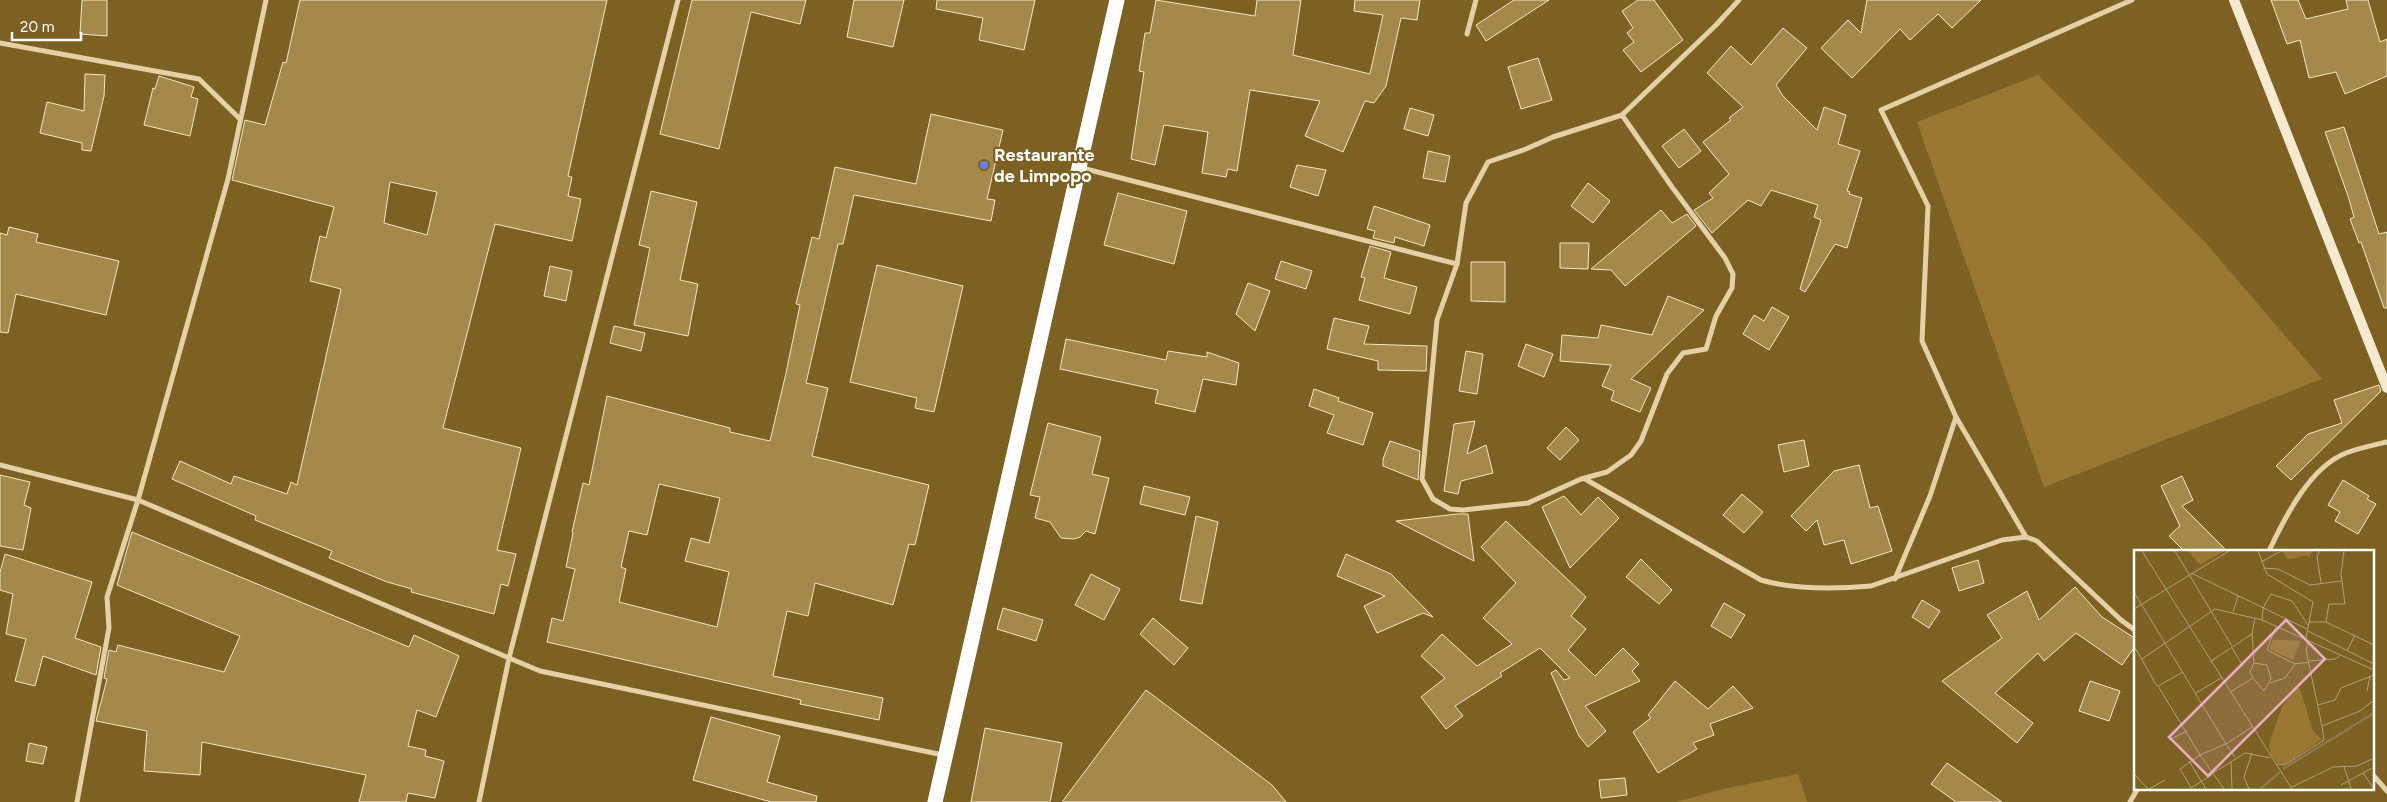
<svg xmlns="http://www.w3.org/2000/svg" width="2387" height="802" font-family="Figtree,sans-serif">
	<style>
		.green { fill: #987833 }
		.building { fill: #a5894b; stroke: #f4e6c9; fill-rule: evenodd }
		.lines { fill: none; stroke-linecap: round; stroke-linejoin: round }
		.street { stroke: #e5d1a6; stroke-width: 5 }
		.secondary { stroke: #f5ead0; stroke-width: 10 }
		.highway { stroke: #fff; stroke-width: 15 }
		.poi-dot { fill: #697ef1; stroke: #7c6122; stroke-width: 2 }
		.labels { text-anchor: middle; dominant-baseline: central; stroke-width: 4.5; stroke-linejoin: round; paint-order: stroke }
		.poi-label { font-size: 18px; font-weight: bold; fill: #fff; stroke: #7c6122; text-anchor: start }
		.inset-river { fill: none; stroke: #8d7a4b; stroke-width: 2.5 }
		.inset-road { fill: none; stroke: #b0a07a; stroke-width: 1 }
		.view { fill: #eaaec6; fill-opacity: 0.15; stroke: #eaaec6; stroke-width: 2.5 }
		.inset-edge { fill: none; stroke: #fff; stroke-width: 2.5 }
	</style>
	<rect width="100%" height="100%" fill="#7c6122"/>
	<!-- green -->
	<g class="green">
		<path d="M2038 75 2205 242 2322 379 2044 487 1917 122Z"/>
		<path d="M1798 774 1807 802H1676L1723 789Z"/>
	</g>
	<!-- building -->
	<g class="building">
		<path d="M82 0H107V36L80 34Z"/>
		<path d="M300 0H607L568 176 572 177 568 196 581 199 572 241 495 224 443 428 521 448 497 550 516 554 508 586 501 584 494 614 411 592 412 589 387 582 329 558 332 551 255 520 256 516 172 479 180 461 231 484 234 476 287 494 291 482 297 485 340 294 341 289 310 281 320 236 326 238 334 207 232 180 245 120 265 125 283 62 286 63ZM390 182 437 192 427 235 384 223Z"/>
		<path d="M692 0H806L800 24 751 12 719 149 660 134Z"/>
		<path d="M854 0H904L893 47 847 37Z"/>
		<path d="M937 0H1035L1024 50 979 40 983 18 936 9Z"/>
		<path d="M1156 0 1255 16 1257 0H1301L1293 55 1370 74 1383 15 1354 11 1355 0H1420L1417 20 1401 18 1386 86 1374 103 1365 101 1343 152 1305 136 1320 101 1250 90 1237 171 1228 169 1226 177 1202 173 1208 132 1164 125 1155 165 1131 159 1144 72 1139 71 1145 33H1150Z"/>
		<path d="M1514 0H1549L1486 41 1476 25Z"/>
		<path d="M1638 0H1654L1683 40 1641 72 1623 50 1634 42 1627 33 1633 28 1622 11Z"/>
		<path d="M1867 0H1981L1952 28 1938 14 1910 40 1900 29 1852 78 1821 48 1848 20 1861 33Z"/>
		<path d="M2271 0H2298L2306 19 2348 9 2346 0H2368L2380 42 2387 39V76L2345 94 2336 72 2309 78 2300 40 2287 44Z"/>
		<path d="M1783 28 1807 48 1776 85 1783 96 1817 130 1824 107 1846 115 1838 144 1860 151 1847 191 1850 192 1849 194 1862 198 1847 248 1835 244 1805 292 1800 289 1821 220 1814 217 1818 205 1771 190 1761 206 1748 200 1712 233 1694 210 1713 198 1709 193 1729 174 1703 142 1731 120 1729 118 1743 107 1707 73 1731 46 1751 65Z"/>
		<path d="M1538 58 1552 100 1521 109 1508 67Z"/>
		<path d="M85 74 105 75 104 96 91 151 82 150V143L40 133 47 102 84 111Z"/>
		<path d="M159 76 194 87 191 97 198 99 190 136 144 125 153 88 155 89Z"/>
		<path d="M1410 108 1434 115 1428 136 1404 129Z"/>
		<path d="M931 114 1003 130 987 199 995 200 991 221 854 195 843 244H838L806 383 828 388 812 456 929 485 915 545 909 544 893 605 815 583 808 616 787 611 773 676 883 698 879 720 800 704 801 700 547 642 552 618 563 621 575 569 566 567 573 533 572 532 583 483 589 485 607 396 730 428V432L770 441 786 373 800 305 796 304 812 237 819 239 835 167 916 184ZM659 484 720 498 709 543 691 538 685 561 729 572 717 627 619 602 626 569 621 567 629 531 647 535Z"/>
		<path d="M2344 127 2379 234 2387 232V308H2384L2361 242 2359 243 2350 219 2354 217 2348 196 2325 132Z"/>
		<path d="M1684 129 1701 151 1679 168 1662 146Z"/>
		<path d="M1428 151 1450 156 1445 182 1423 178Z"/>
		<path d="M1297 165 1326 170 1318 196 1290 187Z"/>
		<path d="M1588 183 1610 201 1593 223 1571 206Z"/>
		<path d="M651 191 697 202 680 280 698 284 688 336 634 325 650 248 639 245Z"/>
		<path d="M1118 193 1187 211 1174 264 1104 245Z"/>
		<path d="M1374 206 1430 225 1424 246 1395 237 1394 243 1373 238 1375 231 1367 229Z"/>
		<path d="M1661 210 1672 223 1687 214 1696 226 1625 286 1611 270 1591 269Z"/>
		<path d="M9 227 38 234 36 242 119 261 106 315 16 294 8 333 0 332V233L7 235Z"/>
		<path d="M1560 243H1589L1588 269 1560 268Z"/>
		<path d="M1370 246 1391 252 1384 278 1417 287 1410 314 1359 300 1365 278 1361 277Z"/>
		<path d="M1281 261 1312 271 1306 289 1275 279Z"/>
		<path d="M1471 262H1505V302L1471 301Z"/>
		<path d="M877 265 963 286 934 412 915 408 917 398 850 382Z"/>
		<path d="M550 266 572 271 566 301 544 296Z"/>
		<path d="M1248 283 1270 291 1255 331 1236 314Z"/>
		<path d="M1668 296 1704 310 1631 379 1651 388 1640 412 1611 400 1614 391 1602 386 1611 365 1560 361 1562 335 1598 338 1601 325 1652 335Z"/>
		<path d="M1772 307 1789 317 1769 350 1743 334 1754 315 1764 321Z"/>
		<path d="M1334 318 1369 326 1364 344 1427 346 1426 371 1378 370V361L1327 349Z"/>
		<path d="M614 326 645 333 641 351 610 343Z"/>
		<path d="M1066 339 1166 360 1168 351 1207 357V352L1239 363 1236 385 1203 379 1195 412 1155 403 1158 390 1060 369Z"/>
		<path d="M1526 344 1553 354 1544 377 1518 366Z"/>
		<path d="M1466 351 1483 354 1477 394 1459 391Z"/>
		<path d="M2379 385 2381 391 2291 480 2276 466 2308 434 2342 423 2334 400Z"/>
		<path d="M1314 389 1339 398 1338 401 1373 413 1363 445 1327 433 1334 415 1309 406Z"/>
		<path d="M1475 421 1467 454 1486 445 1493 473 1461 481 1458 494 1444 491 1454 424Z"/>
		<path d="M1048 423 1101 437 1092 474 1109 478 1095 534 1086 531 1080 537 1074 539 1061 538 1050 522 1035 518 1040 497 1030 495Z"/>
		<path d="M1566 427 1579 440 1560 460 1547 448Z"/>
		<path d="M1804 440 1809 466 1784 472 1778 445Z"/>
		<path d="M1390 441 1420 451 1418 480 1383 466V459Z"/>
		<path d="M1859 465 1870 508 1878 506 1892 551 1851 564 1844 540 1824 545 1817 520 1806 531 1791 516 1834 471Z"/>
		<path d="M0 475 30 482 24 505 31 508 23 550 0 546Z"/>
		<path d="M2182 476 2193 500 2182 506 2227 551H2184L2169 536 2180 526 2161 486Z"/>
		<path d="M2343 480 2369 496 2367 499 2376 504 2358 534 2335 521 2340 512 2328 505Z"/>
		<path d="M1144 486 1190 497 1185 515 1140 504Z"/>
		<path d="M1742 494 1763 512 1744 533 1723 515Z"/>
		<path d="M1564 496 1581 515 1598 497 1619 518 1570 568 1542 507Z"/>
		<path d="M1457 514H1468L1474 561 1396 521Z"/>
		<path d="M1196 516 1218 522 1202 604 1180 600Z"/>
		<path d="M1506 521 1586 597 1571 616 1586 629 1568 650 1595 676 1623 648 1639 664 1632 671 1640 681 1585 706 1606 731 1588 747 1579 736 1551 673 1556 670 1564 680 1570 678 1540 648 1500 673 1502 676 1455 706 1463 716 1446 729 1421 697 1445 678 1421 656 1442 634 1477 666 1512 644 1483 618 1516 583 1481 547Z"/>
		<path d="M132 532 409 647 414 635 459 656 436 717 417 710 408 746 426 750 425 756 444 761 435 798 408 793 406 802H359L366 775 202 742 200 775 144 771 147 731 96 721 107 679 104 678 109 650 116 652 118 645 224 672 240 636 117 585Z"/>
		<path d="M5 554 92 582 75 638 101 647 96 675 43 656 35 686 15 681 26 639 6 634 13 594 0 590V572Z"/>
		<path d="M1346 554 1391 574 1433 617 1423 613 1377 633 1364 606 1385 596 1337 576Z"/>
		<path d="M1641 559 1672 590 1659 604 1626 577Z"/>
		<path d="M1978 560 1984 583 1959 591 1952 568Z"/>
		<path d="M1091 574 1120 589 1104 620 1075 605Z"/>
		<path d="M2075 587 2102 617 2136 639V645L2122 665 2076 633 2044 661 2038 653 1995 693 2033 723 2017 743 1942 681 2002 638 1987 615 2027 591 2039 620Z"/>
		<path d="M1922 600 1940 611 1929 628 1912 617Z"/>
		<path d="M1724 603 1745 615 1731 638 1711 626Z"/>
		<path d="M1003 608 1043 620 1036 641 997 629Z"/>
		<path d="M1153 618 1188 648 1174 665 1140 634Z"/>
		<path d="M1675 681 1708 709 1733 686 1753 708 1710 724 1714 735 1693 743 1697 749 1658 773 1633 732 1651 718 1648 715Z"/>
		<path d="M2090 681 2120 691 2109 721 2079 711Z"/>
		<path d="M1146 690 1272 785 1286 802H1062Z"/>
		<path d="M711 717 780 736 767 782 817 796 816 802H771L693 780Z"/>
		<path d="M985 728 1062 743 1050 802H971Z"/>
		<path d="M29 743 47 747 43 764 26 761Z"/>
		<path d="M1947 763 2002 802H1956L1931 784Z"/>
		<path d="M1625 778 1627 795 1601 798 1599 780Z"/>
	</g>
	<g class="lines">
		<!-- street -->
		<g class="street">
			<path d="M266 0 228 179 138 500 509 658 479 802"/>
			<path d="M678 0 509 658 540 671 943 755"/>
			<path d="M1467 34 1476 0"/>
			<path d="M0 43 199 79 240 119"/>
			<path d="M1082 168 1457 264 1466 203 1488 162 1526 149 1553 137 1622 115 1716 25 1739 0"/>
			<path d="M1457 264 1437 320 1422 479 1433 499 1450 509 1463 510 1528 503 1581 479 1607 472 1631 455 1641 441 1667 374 1683 353 1706 349 1716 316 1732 288 1733 274 1725 258 1672 187 1622 115"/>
			<path d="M0 465 138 500 107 597 109 628 77 802"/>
			<path d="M1585 479 1761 580C1795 590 1835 589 1871 586L2002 540 2026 537 2037 541 2121 620 2136 631"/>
			<path d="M2026 537 1956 417 1922 341 1928 206 1881 110 2132 0"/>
			<path d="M2269 551C2285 517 2310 467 2346 453 2359 448 2374 445 2387 442"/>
			<path d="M1895 579 1930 496 1956 417"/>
			<path d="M2373 775 2387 791"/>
			<path d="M2130 802 2138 788"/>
		</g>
		<!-- secondary -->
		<path class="secondary" d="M2234 0 2387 388"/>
		<!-- highway -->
		<path class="highway" d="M935 802 1117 0"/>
	</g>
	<!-- markers -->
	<circle class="poi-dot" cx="984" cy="165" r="5"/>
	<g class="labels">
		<!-- poi labels -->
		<g class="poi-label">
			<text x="994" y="155">Restaurante<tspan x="994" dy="21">de Limpopo</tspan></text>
		</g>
	</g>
	<!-- overview -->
	<g transform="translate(2134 550)">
		<rect width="240" height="240" fill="#7c6122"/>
		<path d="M54 1H90L66 15ZM148 1H179L175 7 172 5 158 9H153ZM139 90H155L167 91 159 110 135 99ZM161 137 166 139 179 181 188 189 151 215 144 213 137 205 135 194 148 157Z" fill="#987833"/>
		<path class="inset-river" d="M149 219 240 163M126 239 146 222"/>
		<path class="inset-road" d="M8 1 158 239M41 1 98 96M124 1 133 24 179 52 172 88M186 1 183 6 187 33M127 12 147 1M129 18 144 19 176 35 207 31M57 23 173 79M0 42 92 194 118 177M0 59 95 1M99 62 104 46M128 70 129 58 137 44 158 51 174 75M0 71V96M175 72H192L240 95M192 72 195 54H211L207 24 210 1M142 76 133 100 161 114M174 81 240 114M174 91 172 100 188 176 226 161 240 150M0 96 23 136M98 98 109 116M213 101 221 85M8 109 81 59 128 70 240 120M176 111 201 109 205 106M76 112 118 84 121 68M49 122 24 136 66 205 92 194 101 207M119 128 130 141 137 129 133 115 120 113M136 133 151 128 161 114 176 112M233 141 236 126M96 142 119 128 116 122 120 113 118 84M62 143 87 128M184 155 201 150 207 138 240 125M35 190 53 181M55 211 72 239M97 211 98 239M143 214 151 215 190 190 188 176M210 216 217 239M79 223 111 203 137 208M229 223 240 239M0 224 14 239M207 235 240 217M158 237 199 217 223 216 240 208M57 238 79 224M15 239 31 230M58 239 46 219 66 205 90 239M115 239 110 227 118 203"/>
		<path class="view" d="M152 70 191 109 74 226 35 187Z"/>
		<rect width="240" height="240" class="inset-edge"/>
	</g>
	<!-- scale -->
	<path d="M12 32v8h69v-8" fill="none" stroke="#ffffff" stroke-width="2.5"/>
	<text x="20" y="32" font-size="15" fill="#ffffff" stroke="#7c6122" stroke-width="4" paint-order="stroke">20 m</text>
</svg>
